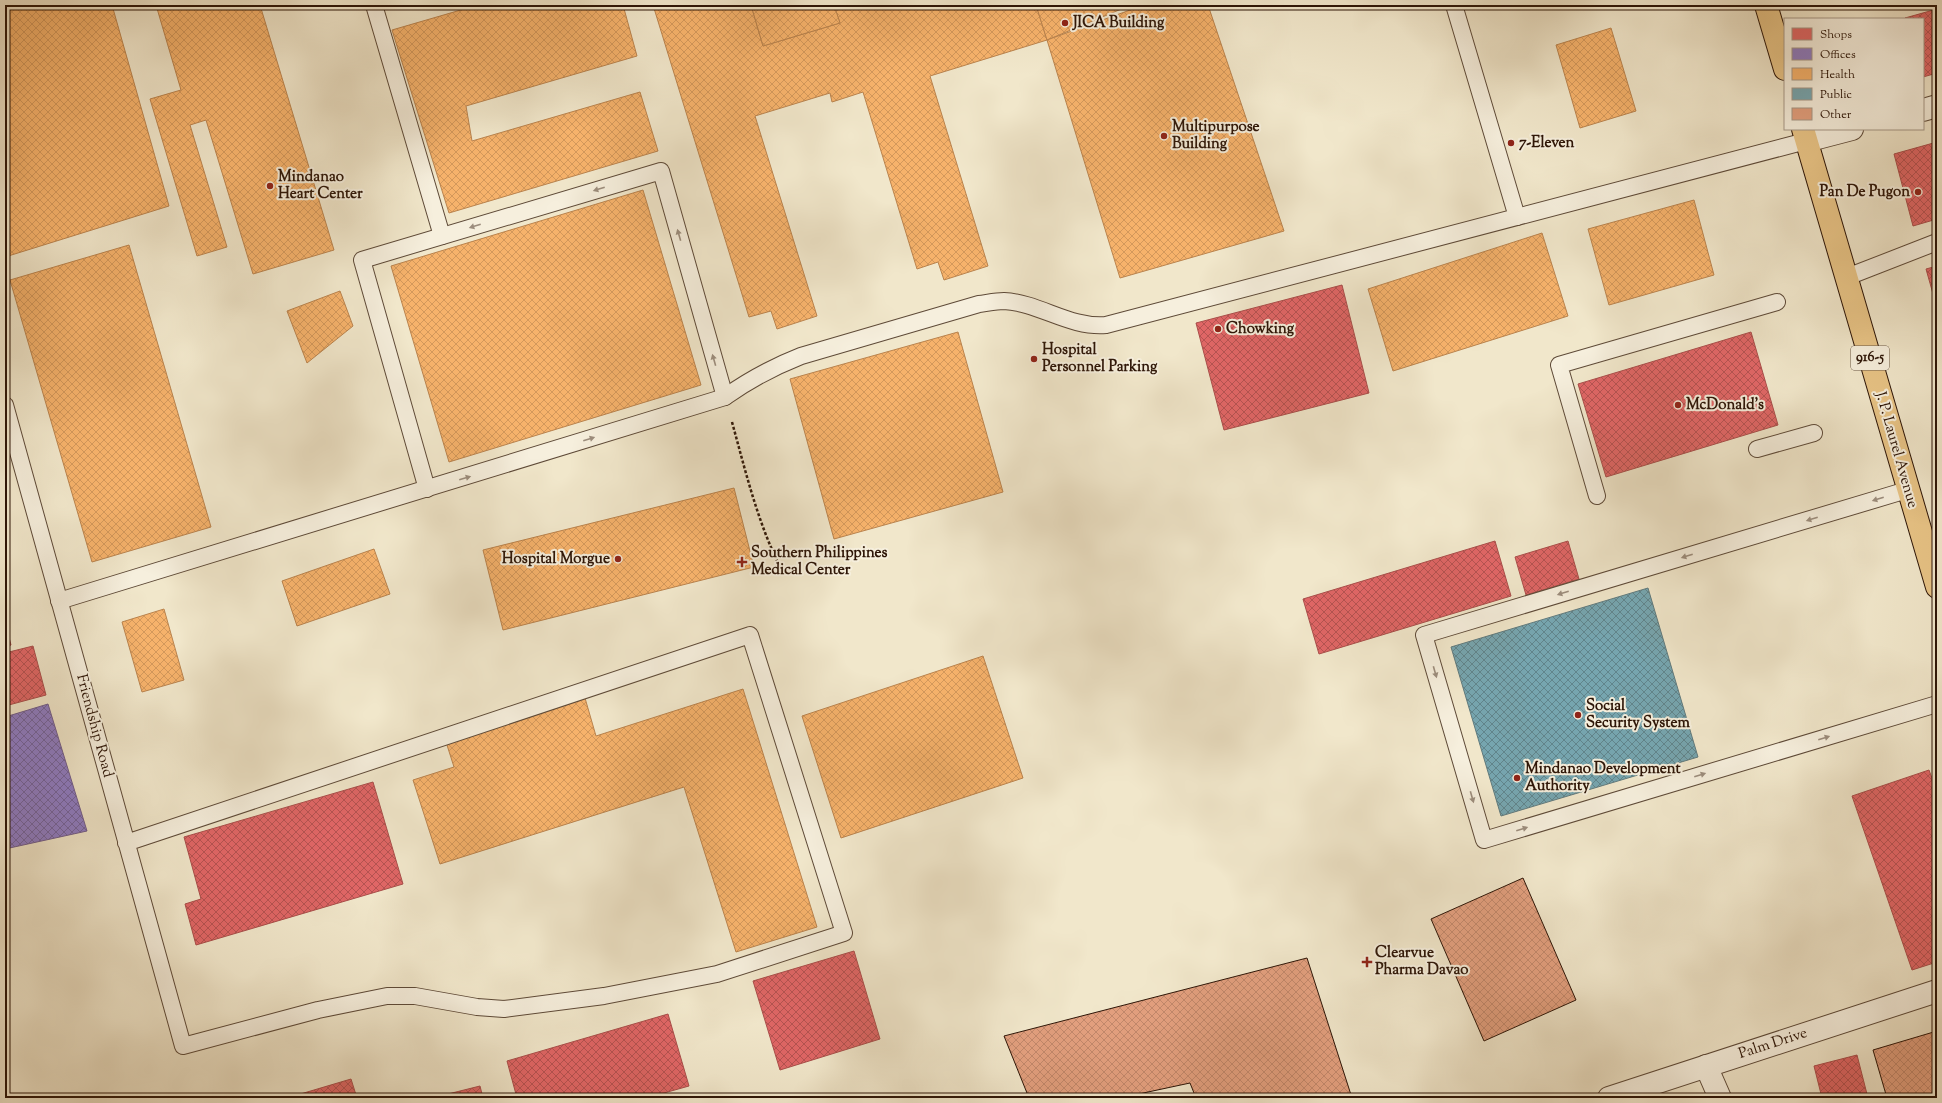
<svg xmlns="http://www.w3.org/2000/svg" width="1942" height="1103" font-family="'Sorts Mill Goudy',serif">
	<style>
		.shops { fill: url(#shops-cross-hatch); stroke: #aa4e4a }
		.offices { fill: url(#offices-cross-hatch); stroke: #715d8b }
		.health { fill: url(#health-cross-hatch); stroke: #ba834d }
		.public { fill: url(#public-cross-hatch); stroke: #607a7d }
		.building { fill: url(#building-cross-hatch); stroke: #2d1507 }
		.lines { fill: none; stroke-linecap: round; stroke-linejoin: round }
		.lane-casing { stroke: #5e4a38; stroke-width: 18 }
		.street-casing { stroke: #5e4a38; stroke-width: 24 }
		.primary-casing { stroke: #2d1507; stroke-width: 24 }
		.path { stroke: #2d1507; stroke-width: 2.5; stroke-dasharray: 3 2; stroke-linecap: butt }
		.lane { stroke: #f6efdd; stroke-width: 16 }
		.street { stroke: #f6efdd; stroke-width: 22 }
		.primary { stroke: #e8c486; stroke-width: 22 }
		.oneway { fill: #9c8d7d }
		.poi-dot { fill: #8f2418; stroke: #f6efdd; stroke-width: 1.5 }
		.labels { text-anchor: middle; dominant-baseline: central; stroke-width: 4; stroke-linejoin: round; paint-order: stroke }
		.shield { fill: #f6efdd; stroke: #695647; stroke-width: 1 }
		.shield-label { font-size: 14px; font-weight: bold; fill: #2d1507 }
		.poi-label { font-size: 15px; font-weight: bold; fill: #2d1507; stroke: #f6efdd; text-anchor: start }
		.street-label { font-size: 15px; fill: #2d1507; stroke: #f6efdd }
	</style>
	<defs>
		<pattern id="shops-cross-hatch" width="8" height="8" patternUnits="userSpaceOnUse"><rect width="8" height="8" fill="#e06666"/><path d="M0 0l8 8M0 8l8-8" fill="none" stroke="#b65352"/></pattern>
		<pattern id="offices-cross-hatch" width="8" height="8" patternUnits="userSpaceOnUse"><rect width="8" height="8" fill="#8e7cc3"/><path d="M0 0l8 8M0 8l8-8" fill="none" stroke="#74649c"/></pattern>
		<pattern id="health-cross-hatch" width="8" height="8" patternUnits="userSpaceOnUse"><rect width="8" height="8" fill="#f6b26b"/><path d="M0 0l8 8M0 8l8-8" fill="none" stroke="#d3985b"/></pattern>
		<pattern id="public-cross-hatch" width="8" height="8" patternUnits="userSpaceOnUse"><rect width="8" height="8" fill="#76a5af"/><path d="M0 0l8 8M0 8l8-8" fill="none" stroke="#61858c"/></pattern>
		<pattern id="building-cross-hatch" width="8" height="8" patternUnits="userSpaceOnUse"><rect width="8" height="8" fill="#e29f7e"/><path d="M0 0l8 8M0 8l8-8" fill="none" stroke="#c2886b"/></pattern>
	</defs>
	<rect width="100%" height="100%" fill="#f1e7cb"/>
	<filter id="stains"><feTurbulence type="fractalNoise" baseFrequency=".005" numOctaves="4"/><feColorMatrix values="0 0 0 0 .2 0 0 0 0 .09 0 0 0 0 .02 0 0 0 .5 -.17"/></filter>
	<radialGradient id="worn" r=".72"><stop offset=".6" stop-color="#630" stop-opacity="0"/><stop offset="1" stop-color="#630" stop-opacity=".3"/></radialGradient>
	<!-- shops -->
	<g class="shops">
		<path d="M1937 9V73L1923 77V19L1905 18Z"/>
		<path d="M1937 142V219L1913 226 1894 154Z"/>
		<path d="M1937 266V308L1926 269Z"/>
		<path d="M1342 285 1369 393 1224 430 1196 323Z"/>
		<path d="M1751 332 1778 425 1606 477 1578 384Z"/>
		<path d="M1495 541 1511 596 1319 654 1303 599Z"/>
		<path d="M1568 541 1579 579 1526 595 1515 557Z"/>
		<path d="M5 622 11 645 5 647Z"/>
		<path d="M33 646 46 695 5 706V653Z"/>
		<path d="M1929 770 1937 792V962L1912 970 1852 796Z"/>
		<path d="M373 782 403 884 196 945 185 904 201 899 184 837Z"/>
		<path d="M854 951 880 1039 780 1070 753 981Z"/>
		<path d="M668 1014 689 1086 646 1098H517L507 1061Z"/>
		<path d="M1857 1055 1868 1098H1822L1814 1066Z"/>
		<path d="M351 1079 357 1098H287Z"/>
		<path d="M480 1086 483 1098H432Z"/>
	</g>
	<!-- offices -->
	<path class="offices" d="M48 704 87 831 5 849V717Z"/>
	<!-- health -->
	<g class="health">
		<path d="M5 5H112L169 206 5 257Z"/>
		<path d="M156 5H260L334 250 253 274 206 120 190 125 227 247 197 256 150 99 181 90Z"/>
		<path d="M478 5H623L637 56 466 106 472 141 640 92 658 151 449 213 392 30Z"/>
		<path d="M653 5H751L763 46 840 23 834 5H1036L1047 40 930 76 988 266 944 280 938 262 917 269 863 92 832 102 830 93 755 116 817 316 777 329 771 311 749 317Z"/>
		<path d="M751 5H834L840 23 763 46Z"/>
		<path d="M1036 5H1131L1047 40Z"/>
		<path d="M1144 5H1208L1284 231 1120 278 1047 40Z"/>
		<path d="M1611 28 1636 111 1580 128 1556 45Z"/>
		<path d="M643 190 701 385 449 462 391 266Z"/>
		<path d="M1694 200 1714 275 1609 305 1588 229Z"/>
		<path d="M1542 233 1568 316 1393 371 1368 289Z"/>
		<path d="M129 245 211 527 92 562 10 280Z"/>
		<path d="M340 291 353 326 307 363 287 311Z"/>
		<path d="M958 332 1003 492 834 539 790 379Z"/>
		<path d="M734 488 754 567 503 630 483 550Z"/>
		<path d="M374 549 390 594 297 626 282 581Z"/>
		<path d="M164 609 184 680 142 692 122 622Z"/>
		<path d="M983 656 1023 778 841 838 802 716Z"/>
		<path d="M743 689 817 927 736 952 684 787 440 864 413 780 454 767 446 742 585 698 596 736Z"/>
	</g>
	<!-- public -->
	<path class="public" d="M1648 588 1698 757 1501 816 1451 647Z"/>
	<!-- building -->
	<g class="building">
		<path d="M1523 878 1576 1000 1484 1041 1431 919Z"/>
		<path d="M1307 958 1352 1098H1196L1190 1083 1120 1098H1029L1004 1036Z"/>
		<path d="M1937 1031V1098H1887L1873 1050Z"/>
	</g>
	<g class="lines">
		<defs>
			<g id="lane">
				<path d="M374 5 442 236"/>
				<path d="M1454 5 1517 217"/>
				<path d="M1847 277 1937 242"/>
				<path d="M5 405 183 1046 318 1010 387 996H415L477 1007 504 1009 604 996 717 974 844 933 750 635 126 843"/>
				<path d="M1757 449 1814 433"/>
				<path d="M427 489 362 260 661 171 725 397"/>
				<path d="M1907 490 1424 635 1484 840 1937 704"/>
				<path d="M1597 496 1559 365 1777 302"/>
				<path d="M59 601 725 397C749 380 773 367 801 356L979 304C987 303 996 301 1004 301 1040 303 1069 328 1106 325L1806 141"/>
			</g>
			<g id="street">
				<path d="M1923 110 1937 106"/>
				<path d="M1806 141 1852 129"/>
				<path d="M1706 1066 1720 1098"/>
				<path d="M1609 1098 1937 991"/>
			</g>
			<g id="primary">
				<path d="M1766 5 1785 69"/>
				<path d="M1803 129 1937 587"/>
			</g>
		</defs>
		<!-- lane casing -->
		<use href="#lane" class="lane-casing"/>
		<!-- street casing -->
		<use href="#street" class="street-casing"/>
		<!-- primary casing -->
		<use href="#primary" class="primary-casing"/>
		<!-- path -->
		<path class="path" d="M732 422C746 473 758 524 782 571"/>
		<!-- lane -->
		<use href="#lane" class="lane"/>
		<!-- street -->
		<use href="#street" class="street"/>
		<!-- primary -->
		<use href="#primary" class="primary"/>
	</g>
	<!-- one-way arrows -->
	<defs><path id="oneway-solid" d="M-6-.8H1V-3.2L6.5 0L1 3.2V.8H-6Z"/></defs>
	<g class="oneway">
		<use href="#oneway-solid" transform="translate(599 189) rotate(163)"/>
		<use href="#oneway-solid" transform="translate(475 226) rotate(163)"/>
		<use href="#oneway-solid" transform="translate(679 235) rotate(-106)"/>
		<use href="#oneway-solid" transform="translate(714 360) rotate(-106)"/>
		<use href="#oneway-solid" transform="translate(589 439) rotate(-17)"/>
		<use href="#oneway-solid" transform="translate(465 478) rotate(-16)"/>
		<use href="#oneway-solid" transform="translate(1878 499) rotate(163)"/>
		<use href="#oneway-solid" transform="translate(1812 519) rotate(163)"/>
		<use href="#oneway-solid" transform="translate(1687 556) rotate(163)"/>
		<use href="#oneway-solid" transform="translate(1563 593) rotate(163)"/>
		<use href="#oneway-solid" transform="translate(1435 672) rotate(74)"/>
		<use href="#oneway-solid" transform="translate(1824 738) rotate(-17)"/>
		<use href="#oneway-solid" transform="translate(1700 775) rotate(-17)"/>
		<use href="#oneway-solid" transform="translate(1472 797) rotate(74)"/>
		<use href="#oneway-solid" transform="translate(1522 829) rotate(-17)"/>
	</g>
	<!-- markers -->
	<g class="poi-dot">
		<circle cx="1065" cy="23" r="4"/>
		<circle cx="1164" cy="136" r="4"/>
		<circle cx="1511" cy="143" r="4"/>
		<circle cx="270" cy="186" r="4"/>
		<circle cx="1918" cy="192" r="4"/>
		<circle cx="1218" cy="329" r="4"/>
		<circle cx="1034" cy="359" r="4"/>
		<circle cx="1678" cy="405" r="4"/>
		<circle cx="618" cy="559" r="4"/>
		<path d="M740 556h4v4h4v4h-4v4h-4v-4h-4v-4h4z"/>
		<circle cx="1578" cy="715" r="4"/>
		<circle cx="1517" cy="778" r="4"/>
		<path d="M1365 956h4v4h4v4h-4v4h-4v-4h-4v-4h4z"/>
	</g>
	<g class="labels">
		<!-- shield labels -->
		<rect class="shield" x="1851" y="346" width="38" height="24" rx="3"/>
		<g class="shield-label">
			<text x="1870" y="358">916-5</text>
		</g>
		<!-- poi labels -->
		<g class="poi-label">
			<text x="1073" y="23">JICA Building</text>
			<text x="1172" y="127">Multipurpose<tspan x="1172" dy="17">Building</tspan></text>
			<text x="1519" y="143">7-Eleven</text>
			<text x="278" y="177">Mindanao<tspan x="278" dy="17">Heart Center</tspan></text>
			<text x="1910" y="192" text-anchor="end">Pan De Pugon</text>
			<text x="1226" y="329">Chowking</text>
			<text x="1042" y="350">Hospital<tspan x="1042" dy="17">Personnel Parking</tspan></text>
			<text x="1686" y="405">McDonald's</text>
			<text x="751" y="553">Southern Philippines<tspan x="751" dy="17">Medical Center</tspan></text>
			<text x="610" y="559" text-anchor="end">Hospital Morgue</text>
			<text x="1586" y="706">Social<tspan x="1586" dy="17">Security System</tspan></text>
			<text x="1525" y="769">Mindanao Development<tspan x="1525" dy="17">Authority</tspan></text>
			<text x="1375" y="953">Clearvue<tspan x="1375" dy="17">Pharma Davao</tspan></text>
		</g>
		<!-- street labels -->
		<g class="street-label">
			<text transform="translate(1896 450) rotate(74)">J. P. Laurel Avenue</text>
			<text transform="translate(94 726) rotate(75)">Friendship Road</text>
			<text transform="translate(1773 1044) rotate(-18)">Palm Drive</text>
		</g>
	</g>
	<!-- margin -->
	<rect width="1942" height="1103" fill="none" stroke="#f1e7cb" stroke-width="20"/>
	<rect x="6" y="6" width="1930" height="1091" fill="none" stroke="#2d1507" stroke-width="2"/>
	<rect x="10" y="10" width="1922" height="1083" fill="none" stroke="#2d1507"/>
	<!-- legend -->
	<rect x="1784" y="18" width="140" height="112" fill="#f6efdd" stroke="#a69887"/>
	<rect x="1792" y="28" width="20" height="12" fill="#e06666" stroke="#a69887"/>
	<text x="1820" y="38" font-size="12" fill="#2d1507">Shops</text>
	<rect x="1792" y="48" width="20" height="12" fill="#8e7cc3" stroke="#a69887"/>
	<text x="1820" y="58" font-size="12" fill="#2d1507">Offices</text>
	<rect x="1792" y="68" width="20" height="12" fill="#f6b26b" stroke="#a69887"/>
	<text x="1820" y="78" font-size="12" fill="#2d1507">Health</text>
	<rect x="1792" y="88" width="20" height="12" fill="#76a5af" stroke="#a69887"/>
	<text x="1820" y="98" font-size="12" fill="#2d1507">Public</text>
	<rect x="1792" y="108" width="20" height="12" fill="#e29f7e" stroke="#a69887"/>
	<text x="1820" y="118" font-size="12" fill="#2d1507">Other</text>
	<rect width="100%" height="100%" filter="url(#stains)"/>
	<rect width="100%" height="100%" fill="url(#worn)"/>
</svg>
